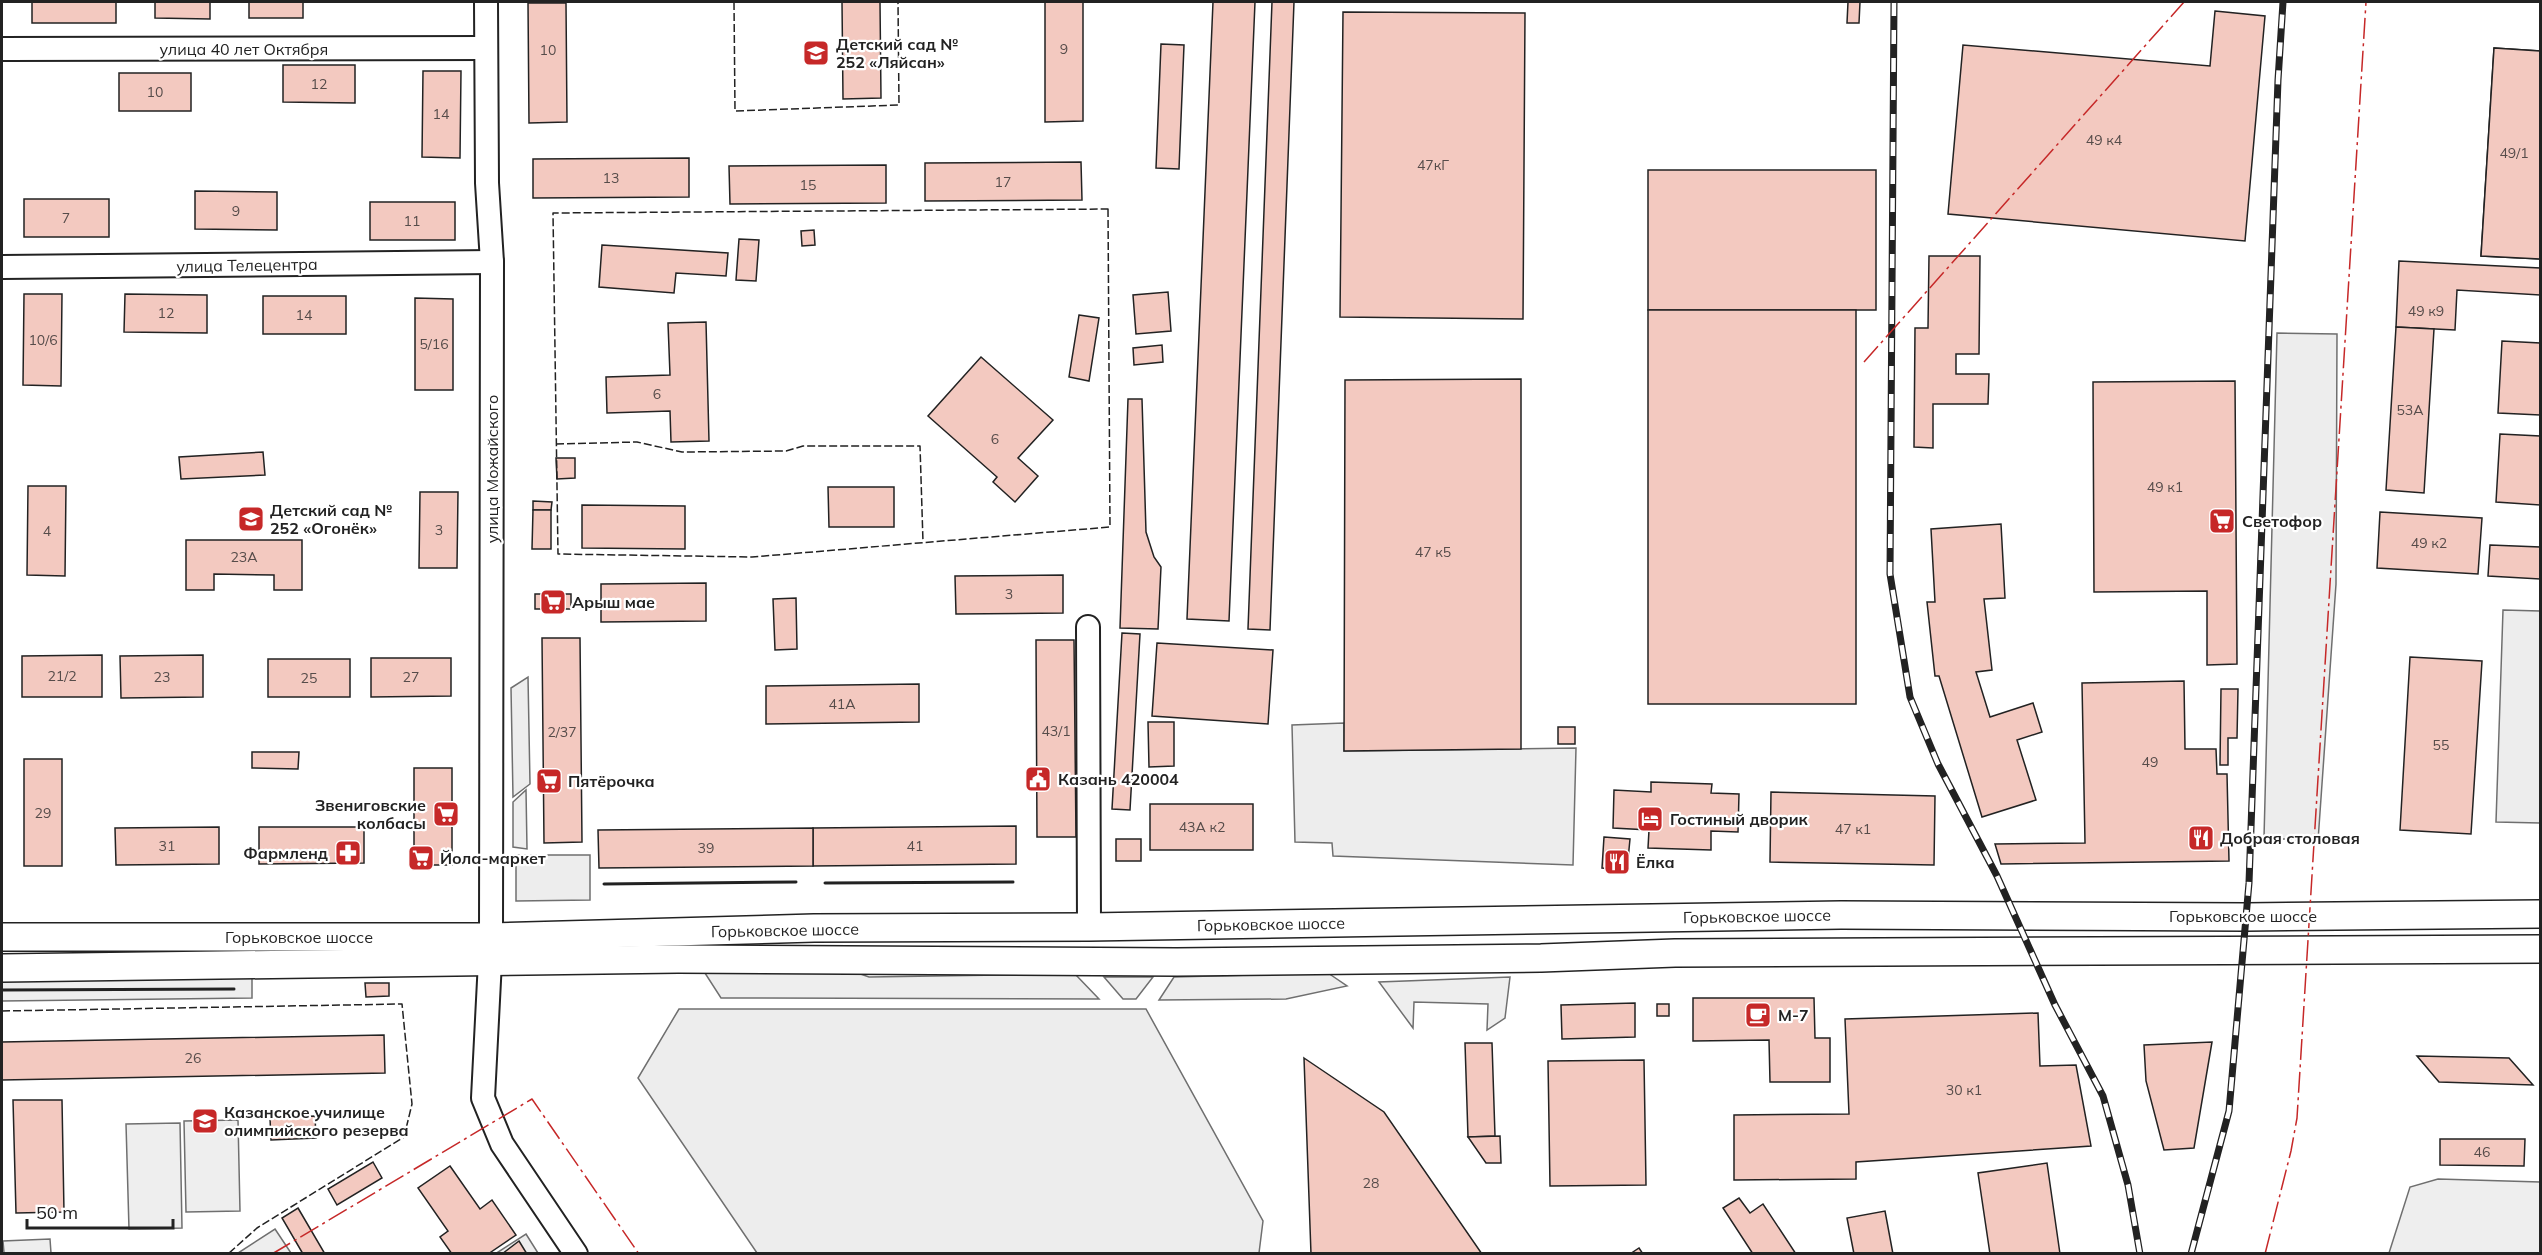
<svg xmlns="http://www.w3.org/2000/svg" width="2542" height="1255" font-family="Mulish,sans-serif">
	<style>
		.green { fill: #eee; stroke: #6f6f6f; stroke-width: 1.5 }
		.parking { fill: #ededed; stroke: #6f6f6f; stroke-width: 1.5 }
		.building { fill: #f3c9c0; stroke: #222; stroke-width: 1.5 }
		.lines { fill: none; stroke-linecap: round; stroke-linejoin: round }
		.minor-casing { stroke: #222; stroke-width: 26 }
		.major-casing { stroke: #222; stroke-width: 30 }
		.minor { stroke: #fff; stroke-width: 22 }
		.major { stroke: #fff; stroke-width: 27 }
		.rail-casing { stroke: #222; stroke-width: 7 }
		.rail { stroke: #fff; stroke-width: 4.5; stroke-dasharray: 14; stroke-linecap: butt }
		.fence { stroke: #222; stroke-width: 1.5; stroke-dasharray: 8 3; stroke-linecap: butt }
		.wall { stroke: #222; stroke-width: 3 }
		.power { stroke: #c62828; stroke-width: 1.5; stroke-dasharray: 21 4.5 3 4.5; stroke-linecap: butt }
		.labels { text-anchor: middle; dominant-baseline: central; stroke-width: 4.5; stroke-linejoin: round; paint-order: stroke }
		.number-label { font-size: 14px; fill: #564c4a }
		.poi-label { font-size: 16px; font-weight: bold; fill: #222; stroke: #fff; text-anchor: start }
		.street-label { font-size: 16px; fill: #222; stroke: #fff }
	</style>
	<rect width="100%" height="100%" fill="#fff"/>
	<!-- green -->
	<g class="green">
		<path d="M526 790 527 849 513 847V802Z"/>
		<path d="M703 970 852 971 869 977 1075 974 1099 999 721 998Z"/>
		<path d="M1328 973 1347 986 1286 999 1159 1000 1174 977Z"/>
		<path d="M1104 977H1153L1136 999H1123Z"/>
		<path d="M1510 977 1505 1018 1487 1030 1488 1004 1414 1002 1413 1028 1379 982Z"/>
		<path d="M252 978V998L2 1001V979Z"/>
		<path d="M238 1120 240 1211 186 1212 184 1121Z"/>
		<path d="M180 1123 182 1228 129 1229 126 1124Z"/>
		<path d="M2438 1179 2540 1182V1253H2389L2410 1187Z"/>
		<path d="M275 1229 291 1253H238Z"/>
		<path d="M526 1234 538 1253 495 1254Z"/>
		<path d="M50 1239 51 1253H4L3 1241Z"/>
	</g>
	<!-- parking -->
	<g class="parking">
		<path d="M2277 333 2337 334 2336 584 2318 841 2264 838Z"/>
		<path d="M2503 610 2540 611V823L2496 822Z"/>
		<path d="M528 677 530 784 513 797 511 688Z"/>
		<path d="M1344 723V751L1576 748 1573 865 1333 856 1332 843 1295 842 1292 725Z"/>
		<path d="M516 855H590V900L516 901Z"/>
		<path d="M679 1009H1146L1263 1221 1259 1253H757L638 1078Z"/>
	</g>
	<!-- building -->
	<g class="building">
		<rect x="32" y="2" width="84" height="21"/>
		<path d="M155 2H210V19L155 18Z"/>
		<rect x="249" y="2" width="54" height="16"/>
		<path d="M842 2H880L881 98 843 99Z"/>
		<path d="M1045 2H1083V121L1045 122Z"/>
		<path d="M1213 2H1255L1229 621 1187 619Z"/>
		<path d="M1272 2H1294L1270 630 1248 629Z"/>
		<path d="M1848 2H1860L1859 23H1847Z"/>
		<path d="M528 3H566L567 122 529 123Z"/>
		<path d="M2215 11 2265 16 2245 241 1948 214 1963 45 2210 66Z"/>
		<path d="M1343 12 1525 13 1523 319 1340 317Z"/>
		<path d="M1161 44 1184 45 1179 169 1156 168Z"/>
		<path d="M2494 48 2540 51V259L2481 256Z"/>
		<path d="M2494 48 2540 51V259L2481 256Z"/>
		<path d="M283 65H355V103L283 102Z"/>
		<path d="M423 71H461L460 158 422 157Z"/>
		<rect x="119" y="73" width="72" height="38"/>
		<path d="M689 158V197L533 198V159Z"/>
		<path d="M1081 162 1082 200 925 201V163Z"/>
		<path d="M886 165V203L730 204 729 166Z"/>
		<rect x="1648" y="170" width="228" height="140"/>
		<path d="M195 191 277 192V230L195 229Z"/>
		<rect x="24" y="199" width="85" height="38"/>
		<rect x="370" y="202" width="85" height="38"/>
		<path d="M814 230 815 245 802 246 801 231Z"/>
		<path d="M739 239 759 240 756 281 736 280Z"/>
		<path d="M602 245 728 253 726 276 676 273 674 293 599 287Z"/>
		<path d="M1929 256H1980L1979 354H1956V374H1989L1988 404H1933V448L1914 447 1915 328H1928Z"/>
		<path d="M2399 261 2540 268V295L2457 290 2455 330 2396 327Z"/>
		<path d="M1168 292 1171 331 1136 334 1133 295Z"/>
		<path d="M24 294H62L61 386 23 385Z"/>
		<path d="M125 294 207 295V333L124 332Z"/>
		<rect x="263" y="296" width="83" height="38"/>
		<path d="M415 298 453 299V390H415Z"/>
		<rect x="1648" y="310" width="208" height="394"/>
		<path d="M1079 315 1099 318 1089 381 1069 377Z"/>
		<path d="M706 322 709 441 671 442 670 411 607 413 606 377 670 375 668 323Z"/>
		<path d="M2396 327 2434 329 2424 493 2386 490Z"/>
		<path d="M2502 341 2540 343V415L2498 413Z"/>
		<path d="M1162 345 1163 362 1134 365 1133 348Z"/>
		<path d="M981 357 1053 420 1018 458 1038 476 1015 502 993 482 997 477 928 416Z"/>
		<path d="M1521 379V749L1344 751 1345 380Z"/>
		<path d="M2235 381 2237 664 2207 665V591L2094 592 2093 382Z"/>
		<path d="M1128 399H1142L1146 532 1154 557 1161 567 1158 629 1120 628Z"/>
		<path d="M2500 434 2540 436V505L2496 502Z"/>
		<path d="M263 452 265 475 181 479 179 457Z"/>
		<path d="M556 458H575V478L557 479Z"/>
		<path d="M28 486H66L65 576 27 575Z"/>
		<path d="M828 487H894V527H829Z"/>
		<path d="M420 492H458L457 568H419Z"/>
		<path d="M533 501 552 502 551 510H533Z"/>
		<path d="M582 505 685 506V549L582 548Z"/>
		<path d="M533 510H551V549H532Z"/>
		<path d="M2380 512 2482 518 2478 574 2377 568Z"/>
		<path d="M2001 524 2005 598 1984 599 1992 670 1976 672 1990 717 2033 703 2042 732 2017 740 2036 800 1982 817 1939 676H1935L1927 602H1935L1931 529Z"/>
		<path d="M186 540H302V590H274V575L214 574V590H186Z"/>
		<path d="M2490 545 2540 547V579L2488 576Z"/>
		<path d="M1063 575V613L956 614 955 576Z"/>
		<path d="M706 583V621L601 622V584Z"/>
		<rect x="535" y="594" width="36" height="15"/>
		<path d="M796 598 797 649 775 650 773 599Z"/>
		<path d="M1122 633 1140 634 1130 810 1112 809Z"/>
		<path d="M542 638H580L582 842 544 843Z"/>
		<path d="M1036 640H1074L1076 837H1037Z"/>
		<path d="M1157 643 1273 650 1268 724 1152 716Z"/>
		<path d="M102 655V697H22V656Z"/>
		<path d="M203 655V697L121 698 120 656Z"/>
		<path d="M2410 657 2482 661 2471 834 2400 830Z"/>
		<path d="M371 658H451V696L371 697Z"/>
		<rect x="268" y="659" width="82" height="38"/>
		<path d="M2184 681 2185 749H2216L2217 774H2227L2229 861 2001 864 1995 844 2085 843 2082 683Z"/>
		<path d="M919 684V722L766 724V686Z"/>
		<path d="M2221 689H2238L2237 738H2228V765H2220Z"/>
		<path d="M1148 722H1174V766L1149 767Z"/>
		<rect x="1558" y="727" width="17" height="17"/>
		<path d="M252 752H299L298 769 252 768Z"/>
		<rect x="24" y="759" width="38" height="107"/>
		<rect x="414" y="768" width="38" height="97"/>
		<path d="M1651 782 1712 784 1711 793 1739 794 1738 832 1711 831V850L1648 848 1649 830 1613 828 1614 790 1651 792Z"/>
		<path d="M1771 792 1935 796 1934 865 1770 862Z"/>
		<rect x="1150" y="804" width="103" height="46"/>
		<path d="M1016 826V864L813 866V828Z"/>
		<path d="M219 827V864L116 865 115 828Z"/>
		<path d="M259 827H364V863L259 864Z"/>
		<path d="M813 828V866L599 868 598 830Z"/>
		<path d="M1604 837 1630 839 1627 870 1602 868Z"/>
		<rect x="1116" y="839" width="25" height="22"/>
		<path d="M365 983H389V996L366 997Z"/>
		<path d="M1693 998H1814L1815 1038H1830V1082H1770L1769 1040 1693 1041Z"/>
		<path d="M1635 1003V1037L1562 1039 1561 1005Z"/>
		<rect x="1657" y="1004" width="12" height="12"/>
		<path d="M2038 1013 2040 1066 2076 1065 2091 1146 1856 1162V1179L1734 1180V1115L1849 1114 1845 1019Z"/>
		<path d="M384 1035 385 1073 2 1080V1042Z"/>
		<path d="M2212 1042 2194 1148 2164 1150 2146 1081 2144 1045Z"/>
		<path d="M1465 1043H1492L1495 1136 1468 1137Z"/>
		<path d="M2417 1056 2509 1058 2533 1085 2439 1082Z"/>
		<path d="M1304 1058 1384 1112 1482 1254H1311Z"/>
		<path d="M1644 1060 1646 1185 1550 1186 1548 1061Z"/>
		<path d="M13 1100H62L64 1212 16 1213Z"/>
		<path d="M315 1116 316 1138 271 1140 270 1118Z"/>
		<path d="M1500 1136 1501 1163H1486L1468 1137Z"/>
		<path d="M2440 1139H2525L2524 1166 2440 1165Z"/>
		<path d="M373 1162 382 1178 337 1205 328 1189Z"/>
		<path d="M2047 1163 2060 1254H1990L1978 1173Z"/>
		<path d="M450 1166 480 1209 492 1200 516 1235 488 1254H452L440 1237 448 1231 418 1188Z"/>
		<path d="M1739 1198 1750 1213 1763 1204 1796 1254H1753L1723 1208Z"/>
		<path d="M298 1208 325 1254H303L282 1218Z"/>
		<path d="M1885 1211 1893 1254H1854L1847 1218Z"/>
		<path d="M519 1241 527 1254H502Z"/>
		<path d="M1639 1248 1643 1254H1630Z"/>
	</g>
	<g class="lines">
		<defs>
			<g id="minor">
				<path d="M486 2 487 183 492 262 491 937"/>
				<path d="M2 49 486 48"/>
				<path d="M2 267 492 262"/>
				<path d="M1088 627 1089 927"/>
				<path d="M490 961 483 1098 502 1144 576 1254"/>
			</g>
			<g id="major">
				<path d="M2 937H491L814 928 1089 927 1841 915 2246 917 2540 914"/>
				<path d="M2 968 678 959 1177 962 1541 958 1675 953 2540 949"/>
			</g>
		</defs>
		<!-- minor casing -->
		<use href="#minor" class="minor-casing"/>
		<!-- major casing -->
		<use href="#major" class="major-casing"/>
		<!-- minor -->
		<use href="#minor" class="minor"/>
		<!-- major -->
		<use href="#major" class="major"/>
		<defs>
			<g id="rail">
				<path d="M1894 2 1890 574 1910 697 1938 764 1997 876 2055 1005 2103 1096 2128 1185 2140 1254"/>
				<path d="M2191 1254 2229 1111 2249 883 2278 80 2283 2"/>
			</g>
		</defs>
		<!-- rail casing -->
		<use href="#rail" class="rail-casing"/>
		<!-- rail -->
		<use href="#rail" class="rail"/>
		<!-- fence -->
		<g class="fence">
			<path d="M734 2 735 111 899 105 898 2"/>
			<path d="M1108 209 1110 527 752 557 558 554 553 213Z"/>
			<path d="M556 444 637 442 682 452 786 451 803 446H920L923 542"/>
			<path d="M2 1011 402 1004 412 1104 404 1137 257 1228 228 1254"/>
		</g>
		<!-- wall -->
		<g class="wall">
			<path d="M825 883 1013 882"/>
			<path d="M604 884 796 882"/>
			<path d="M2 990 234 989"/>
		</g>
		<!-- power -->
		<g class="power">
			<path d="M1864 362 2184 2"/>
			<path d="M272 1254 532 1099 639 1254"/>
			<path d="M2265 1254 2291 1151 2297 1118 2366 2"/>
		</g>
	</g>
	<!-- icons -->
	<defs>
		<symbol id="school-square" viewBox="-11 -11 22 22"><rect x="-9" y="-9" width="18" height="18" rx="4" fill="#c62828" stroke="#fff"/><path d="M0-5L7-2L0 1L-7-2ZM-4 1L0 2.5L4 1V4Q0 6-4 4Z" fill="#fff"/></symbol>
		<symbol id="supermarket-square" viewBox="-11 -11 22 22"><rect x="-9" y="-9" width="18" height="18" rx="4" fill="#c62828" stroke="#fff"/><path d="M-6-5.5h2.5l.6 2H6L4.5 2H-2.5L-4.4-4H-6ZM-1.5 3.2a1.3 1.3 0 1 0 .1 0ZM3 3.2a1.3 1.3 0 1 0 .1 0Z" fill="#fff"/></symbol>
		<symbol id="civic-square" viewBox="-11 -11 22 22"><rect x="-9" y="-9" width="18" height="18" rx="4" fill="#c62828" stroke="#fff"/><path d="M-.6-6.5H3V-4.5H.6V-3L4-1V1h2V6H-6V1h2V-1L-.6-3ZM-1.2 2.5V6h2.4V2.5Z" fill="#fff"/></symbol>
		<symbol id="hotel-square" viewBox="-11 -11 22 22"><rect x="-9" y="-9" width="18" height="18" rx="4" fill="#c62828" stroke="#fff"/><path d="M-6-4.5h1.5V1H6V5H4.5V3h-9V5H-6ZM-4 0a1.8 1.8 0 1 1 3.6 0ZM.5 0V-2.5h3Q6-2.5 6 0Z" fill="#fff"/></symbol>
		<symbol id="restaurant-square" viewBox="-11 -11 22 22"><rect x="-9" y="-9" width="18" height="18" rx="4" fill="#c62828" stroke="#fff"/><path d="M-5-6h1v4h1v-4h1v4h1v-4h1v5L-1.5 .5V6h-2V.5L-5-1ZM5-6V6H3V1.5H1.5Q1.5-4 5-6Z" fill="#fff"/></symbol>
		<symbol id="pharmacy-square" viewBox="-11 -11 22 22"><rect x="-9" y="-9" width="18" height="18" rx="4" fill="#c62828" stroke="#fff"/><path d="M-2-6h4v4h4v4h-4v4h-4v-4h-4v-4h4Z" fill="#fff"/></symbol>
		<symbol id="cafe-square" viewBox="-11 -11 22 22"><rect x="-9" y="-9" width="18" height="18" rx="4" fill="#c62828" stroke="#fff"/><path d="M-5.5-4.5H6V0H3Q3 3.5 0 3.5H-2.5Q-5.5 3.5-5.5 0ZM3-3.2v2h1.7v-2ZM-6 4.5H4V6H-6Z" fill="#fff"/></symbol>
		<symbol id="university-square" viewBox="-11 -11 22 22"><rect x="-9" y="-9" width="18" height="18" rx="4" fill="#c62828" stroke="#fff"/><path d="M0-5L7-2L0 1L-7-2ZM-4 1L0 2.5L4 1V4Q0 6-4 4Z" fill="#fff"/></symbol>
	</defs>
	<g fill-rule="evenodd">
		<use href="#school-square" x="801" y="38" width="30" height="30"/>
		<use href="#school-square" x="236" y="504" width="30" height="30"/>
		<use href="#supermarket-square" x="2207" y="506" width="30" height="30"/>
		<use href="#supermarket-square" x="538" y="587" width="30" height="30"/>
		<use href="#civic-square" x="1023" y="764" width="30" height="30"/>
		<use href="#supermarket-square" x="534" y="766" width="30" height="30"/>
		<use href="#supermarket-square" x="431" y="799" width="30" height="30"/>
		<use href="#hotel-square" x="1635" y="804" width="30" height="30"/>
		<use href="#restaurant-square" x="2186" y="823" width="30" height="30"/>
		<use href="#pharmacy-square" x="333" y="838" width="30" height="30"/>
		<use href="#supermarket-square" x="406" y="843" width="30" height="30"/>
		<use href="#restaurant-square" x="1602" y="847" width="30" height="30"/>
		<use href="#cafe-square" x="1743" y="1000" width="30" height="30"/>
		<use href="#university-square" x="190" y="1106" width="30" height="30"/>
	</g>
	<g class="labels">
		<!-- number labels -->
		<g class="number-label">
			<text x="1064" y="49">9</text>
			<text x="548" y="50">10</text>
			<text x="319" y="84">12</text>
			<text x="155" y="92">10</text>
			<text x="441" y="114">14</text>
			<text x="2104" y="140">49 к4</text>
			<text x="2514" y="153">49/1</text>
			<text x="1433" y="165">47кГ</text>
			<text x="611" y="178">13</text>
			<text x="1003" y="182">17</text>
			<text x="808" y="185">15</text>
			<text x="236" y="211">9</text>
			<text x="66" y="218">7</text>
			<text x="412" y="221">11</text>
			<text x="2426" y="311">49 к9</text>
			<text x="166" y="313">12</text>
			<text x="304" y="315">14</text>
			<text x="43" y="340">10/6</text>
			<text x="434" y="344">5/16</text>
			<text x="657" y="394">6</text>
			<text x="2410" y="410">53А</text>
			<text x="995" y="439">6</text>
			<text x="2165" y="487">49 к1</text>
			<text x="439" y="530">3</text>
			<text x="47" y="531">4</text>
			<text x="2429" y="543">49 к2</text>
			<text x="1433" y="552">47 к5</text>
			<text x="244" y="557">23А</text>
			<text x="1009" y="594">3</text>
			<text x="62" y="676">21/2</text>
			<text x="162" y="677">23</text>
			<text x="411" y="677">27</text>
			<text x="309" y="678">25</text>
			<text x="842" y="704">41А</text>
			<text x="1056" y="731">43/1</text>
			<text x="562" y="732">2/37</text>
			<text x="2441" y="745">55</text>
			<text x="2150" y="762">49</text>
			<text x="43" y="813">29</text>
			<text x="1202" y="827">43А к2</text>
			<text x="1853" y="829">47 к1</text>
			<text x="167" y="846">31</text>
			<text x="915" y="846">41</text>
			<text x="706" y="848">39</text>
			<text x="193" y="1058">26</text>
			<text x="1964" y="1090">30 к1</text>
			<text x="2482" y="1152">46</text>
			<text x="1371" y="1183">28</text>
		</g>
		<!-- poi labels -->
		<g class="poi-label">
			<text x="836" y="44">Детский сад №<tspan x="836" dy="18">252 «Ляйсан»</tspan></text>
			<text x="270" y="510">Детский сад №<tspan x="270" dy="18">252 «Огонёк»</tspan></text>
			<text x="2242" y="521">Светофор</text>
			<text x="572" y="602">Арыш мае</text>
			<text x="1058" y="779">Казань 420004</text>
			<text x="568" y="781">Пятёрочка</text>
			<text x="426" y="805" text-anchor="end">Звениговские<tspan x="426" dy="18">колбасы</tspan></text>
			<text x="1670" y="819">Гостиный дворик</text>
			<text x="2220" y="838">Добрая столовая</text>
			<text x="328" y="853" text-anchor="end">Фармленд</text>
			<text x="440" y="858">Йола-маркет</text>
			<text x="1636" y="862">Ёлка</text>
			<text x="1778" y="1015">М-7</text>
			<text x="224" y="1112">Казанское училище<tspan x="224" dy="18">олимпийского резерва</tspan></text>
		</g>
		<!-- street labels -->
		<g class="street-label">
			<text x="244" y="49">улица 40 лет Октября</text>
			<text transform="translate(247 265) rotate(-1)">улица Телецентра</text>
			<text transform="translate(492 469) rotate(-90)">улица Можайского</text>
			<text transform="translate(1757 916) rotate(-1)">Горьковское шоссе</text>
			<text x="2243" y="916">Горьковское шоссе</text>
			<text transform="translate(1271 924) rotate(-1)">Горьковское шоссе</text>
			<text transform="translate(785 930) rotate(-1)">Горьковское шоссе</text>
			<text x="299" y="937">Горьковское шоссе</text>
		</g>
	</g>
	<!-- border -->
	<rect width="2542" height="1255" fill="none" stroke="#222222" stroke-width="6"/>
	<!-- scale -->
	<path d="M27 1219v9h146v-9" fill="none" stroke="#222222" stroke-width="3"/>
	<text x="36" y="1219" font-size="18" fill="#222222" stroke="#ffffff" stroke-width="4.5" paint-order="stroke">50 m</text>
</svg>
